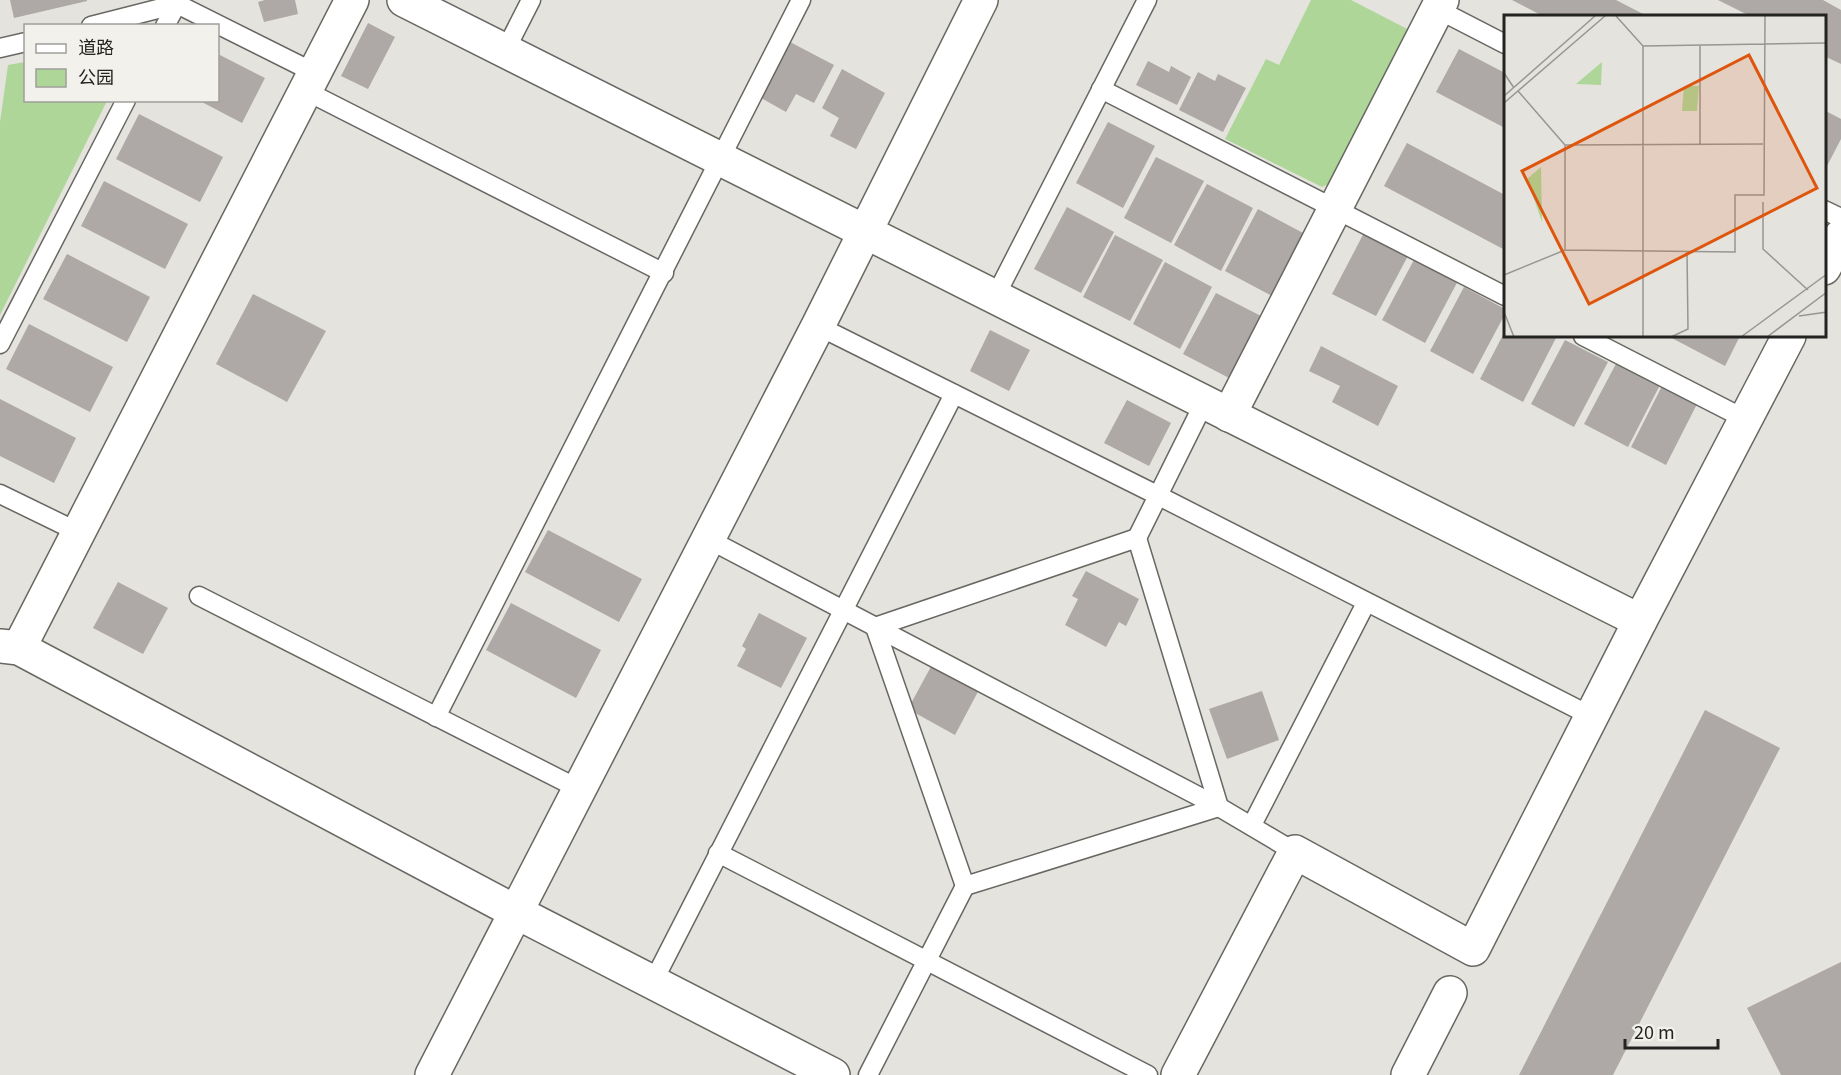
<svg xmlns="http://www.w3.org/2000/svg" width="1841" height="1075" font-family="Georgia,'Noto Sans SC',serif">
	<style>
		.green { fill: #aed698 }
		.building { fill: #aea8a6 }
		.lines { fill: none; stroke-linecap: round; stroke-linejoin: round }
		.lane-casing { stroke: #686762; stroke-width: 21 }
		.street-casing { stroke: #686762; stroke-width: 36 }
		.lane { stroke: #fff; stroke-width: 18 }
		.street { stroke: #fff; stroke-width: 33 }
		.inset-road { fill: none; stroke: #979692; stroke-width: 1.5 }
		.view { fill: #de560d; fill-opacity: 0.15; stroke: #de560d; stroke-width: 3 }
		.inset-edge { fill: none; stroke: #232321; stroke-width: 3 }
	</style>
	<rect width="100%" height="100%" fill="#e5e3de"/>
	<!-- green -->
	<g class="green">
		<path d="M1311 0H1351L1415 33 1342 178 1322 187 1225 139 1266 59 1279 65Z"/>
		<path d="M25 62 26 100 107 101 0 315V122L8 65Z"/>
	</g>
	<!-- building -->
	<g class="building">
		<path d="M10 0H87V1L14 18Z"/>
		<path d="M265 0H295L298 14 264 22 258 2Z"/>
		<path d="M1512 0H1616L1647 16H1543Z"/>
		<path d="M1718 0H1823L1841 10V64L1824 56V16H1750Z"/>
		<path d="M368 23 395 37 368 89 341 76Z"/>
		<path d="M790 42 834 65 814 103 796 94 786 112 761 98Z"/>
		<path d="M1459 49 1505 73V128L1436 92Z"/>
		<path d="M218 54 265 78 242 123 198 100H218Z"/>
		<path d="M1148 61 1169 72 1171 66 1191 77 1177 105 1136 85Z"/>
		<path d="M842 69 885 93 856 149 830 136 839 118 822 108Z"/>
		<path d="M1198 72 1215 81 1218 74 1246 88 1223 132 1179 110Z"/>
		<path d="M1824 110 1841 119V139L1827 166 1824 165Z"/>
		<path d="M139 114 223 157 200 202 116 159Z"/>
		<path d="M1108 122 1155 146 1123 208 1076 183Z"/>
		<path d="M1407 143 1505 195V250L1384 186Z"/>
		<path d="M1156 157 1204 181 1171 243 1124 218Z"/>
		<path d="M104 181 188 224 165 269 81 226Z"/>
		<path d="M1207 184 1253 208 1221 271 1174 245Z"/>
		<path d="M1067 207 1114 232 1081 293 1034 269Z"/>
		<path d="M1258 209 1305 234 1272 296 1225 271Z"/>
		<path d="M1366 229 1410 252 1376 316 1332 294Z"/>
		<path d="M1115 235 1163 260 1130 321 1083 297Z"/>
		<path d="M67 254 150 297 127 342 43 299Z"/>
		<path d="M1416 256 1459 279 1425 343 1382 320Z"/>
		<path d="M1165 262 1212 287 1180 349 1133 324Z"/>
		<path d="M1464 287 1505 309V314L1473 374 1430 351Z"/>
		<path d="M1216 293 1263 317 1231 379 1183 354Z"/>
		<path d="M253 294 326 331 287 402 216 364Z"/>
		<path d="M29 324 113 367 90 412 6 369Z"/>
		<path d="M990 330 1030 350 1009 391 970 371Z"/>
		<path d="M1505 331V336H1553L1556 338 1523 402 1480 379Z"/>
		<path d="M1668 336H1740L1725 366Z"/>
		<path d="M1565 340 1608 362 1574 427 1531 404Z"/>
		<path d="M1321 346 1398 386 1378 426 1332 402 1340 386 1309 371Z"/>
		<path d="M1618 360 1661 383 1628 447 1584 424Z"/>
		<path d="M1662 386 1697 404 1666 465 1631 447Z"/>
		<path d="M0 399 76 438 54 483 0 456Z"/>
		<path d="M1127 400 1171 423 1149 466 1104 443Z"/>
		<path d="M548 530 642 579 619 622 525 572Z"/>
		<path d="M1086 571 1139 599 1126 626 1119 622 1106 647 1065 625 1078 599 1072 596Z"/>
		<path d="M118 582 168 608 143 654 93 628Z"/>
		<path d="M511 603 601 650 576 698 486 650Z"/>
		<path d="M759 613 807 638 781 688 737 666 746 649 742 646Z"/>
		<path d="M934 661 981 686 955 735 908 709Z"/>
		<path d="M1262 691 1279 740 1227 759 1209 709Z"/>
		<path d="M1705 710 1780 748 1613 1075H1519Z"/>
		<path d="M1841 962V1075H1781L1747 1008Z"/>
	</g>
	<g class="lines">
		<defs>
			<g id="lane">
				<path d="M1437 9 1505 44"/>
				<path d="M91 26 177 4 315 73"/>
				<path d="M165 26 177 4"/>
				<path d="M0 48 26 42"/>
				<path d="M505 51 531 0"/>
				<path d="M1101 89 1505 296"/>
				<path d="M306 91 664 273"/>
				<path d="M1824 210 1841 218"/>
				<path d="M995 297 1147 0"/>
				<path d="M818 326 1157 495 1591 716"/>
				<path d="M1583 336 1745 419"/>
				<path d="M0 344 126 100"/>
				<path d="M0 494 78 532"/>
				<path d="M1137 538 1219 807 965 886 875 627Z"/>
				<path d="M1137 538 1204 403"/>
				<path d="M708 539 1219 807 1295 852"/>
				<path d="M199 596 579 789"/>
				<path d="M436 717 801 0"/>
				<path d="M1252 825 1366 603"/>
				<path d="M718 853 1148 1075"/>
				<path d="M653 982 954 394"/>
				<path d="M868 1075 965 886"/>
			</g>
			<g id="street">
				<path d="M404 0 1640 621"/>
				<path d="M1824 268 1841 236"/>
				<path d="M1229 415 1442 0"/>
				<path d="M0 646 19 648 516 912 833 1075"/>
				<path d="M19 648 352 0"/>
				<path d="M432 1075 818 326 981 0"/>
				<path d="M1178 1075 1295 852 1473 949 1640 621 1789 336"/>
				<path d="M1408 1075 1450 993"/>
			</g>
		</defs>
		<!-- lane casing -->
		<use href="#lane" class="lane-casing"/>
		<!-- street casing -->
		<use href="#street" class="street-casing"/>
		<!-- lane -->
		<use href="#lane" class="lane"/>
		<!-- street -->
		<use href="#street" class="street"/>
	</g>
	<!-- overview -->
	<g transform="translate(1504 15)">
		<rect width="322" height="322" fill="#e5e3de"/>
		<path d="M98 47 97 70 72 69ZM180 71H195L193 96H178ZM37 152 38 207 23 164Z" fill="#aed698"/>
		<path class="inset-road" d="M112 1 139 31V322M139 31 323 28M0 58 10 73M14 76 61 130V235M0 81 91 1M0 88 101 1M61 130 259 129M196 130V31M259 187V234L304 275M0 260 61 235 231 237V180H260L261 1M0 297 10 322M295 301 323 297M167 322 184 314 183 236M237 322 323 259M263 322 323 277"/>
		<path class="view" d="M245 40 313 173 85 289 18 156Z"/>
		<rect width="322" height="322" class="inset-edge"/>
	</g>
	<!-- legend -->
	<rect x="24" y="24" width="195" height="78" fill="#f2f1eb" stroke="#9f9f9a" stroke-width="1.5"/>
	<rect x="36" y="44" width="30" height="9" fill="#ffffff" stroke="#9f9f9a" stroke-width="1.5"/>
	<text x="78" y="54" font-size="18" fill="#232321">道路</text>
	<rect x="36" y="69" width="30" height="18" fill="#aed698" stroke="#9f9f9a" stroke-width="1.5"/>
	<text x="78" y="84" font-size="18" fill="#232321">公园</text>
	<!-- scale -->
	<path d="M1625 1039v9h93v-9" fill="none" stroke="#232321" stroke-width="3"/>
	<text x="1634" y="1039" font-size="18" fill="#232321" stroke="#f2f1eb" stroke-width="4.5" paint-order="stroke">20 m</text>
</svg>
